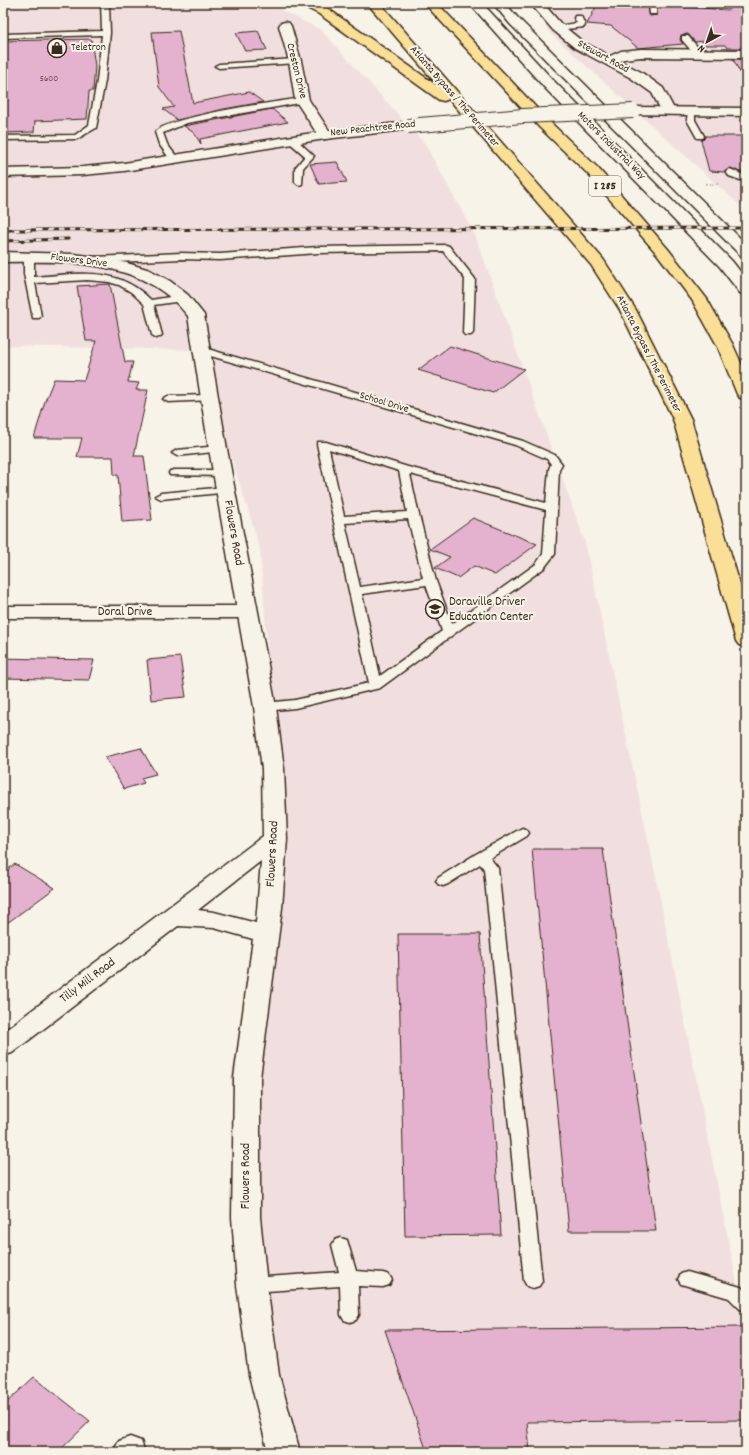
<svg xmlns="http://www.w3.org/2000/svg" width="749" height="1455" font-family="Dekko,sans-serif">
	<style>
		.built { fill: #f1dfe0 }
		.building { fill: #e4b1ce; stroke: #3b2a1e }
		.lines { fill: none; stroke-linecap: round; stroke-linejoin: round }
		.service-casing { stroke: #3b2a1e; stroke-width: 3 }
		.minor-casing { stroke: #3b2a1e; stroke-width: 3 }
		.tertiary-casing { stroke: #3b2a1e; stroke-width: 3 }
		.secondary-casing { stroke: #3b2a1e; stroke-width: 3 }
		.motorway-casing { stroke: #3b2a1e; stroke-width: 3 }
		.path { stroke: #3b2a1e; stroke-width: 1.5; stroke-dasharray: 0.5 2; stroke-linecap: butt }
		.service { fill: #f7f3e8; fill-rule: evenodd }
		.minor { fill: #f7f3e8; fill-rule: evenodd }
		.tertiary { fill: #f7f3e8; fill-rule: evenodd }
		.secondary { fill: #f7f3e8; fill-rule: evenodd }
		.motorway { fill: #fadf96; fill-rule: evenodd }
		.rail-casing { stroke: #3b2a1e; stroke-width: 3 }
		.rail { stroke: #f7f3e8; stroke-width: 2; stroke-dasharray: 5.5; stroke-linecap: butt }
		.tertiary-bridge-casing { stroke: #3b2a1e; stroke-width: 16; stroke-linecap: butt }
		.tertiary-bridge { stroke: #f7f3e8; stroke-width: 14 }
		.labels { text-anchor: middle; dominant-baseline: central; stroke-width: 4; stroke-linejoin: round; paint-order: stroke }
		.far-number-label { font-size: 9px; fill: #654c4a }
		.far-poi-label { font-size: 11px; fill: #3b2a1e; stroke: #f7f3e8; text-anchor: start }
		.far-street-label { font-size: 11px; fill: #3b2a1e; stroke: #f7f3e8 }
		.shield { fill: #f7f3e8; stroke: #73665b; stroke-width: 1 }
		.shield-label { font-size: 12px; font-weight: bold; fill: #3b2a1e }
		.street-label { font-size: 13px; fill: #3b2a1e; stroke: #f7f3e8 }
		.poi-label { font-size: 13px; fill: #3b2a1e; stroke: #f7f3e8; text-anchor: start }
	</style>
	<rect width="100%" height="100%" fill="#f7f3e8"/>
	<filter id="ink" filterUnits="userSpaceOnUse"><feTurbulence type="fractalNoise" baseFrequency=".025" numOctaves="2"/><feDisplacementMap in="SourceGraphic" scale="8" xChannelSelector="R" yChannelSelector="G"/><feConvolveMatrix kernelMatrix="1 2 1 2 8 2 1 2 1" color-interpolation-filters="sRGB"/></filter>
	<g filter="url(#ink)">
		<!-- built -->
		<g class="built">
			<path d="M3 3H267L321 30 425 144 476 237 585 542 654 868 746 1328V1452H287L231 1078 280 815 260 549 198 350 3 346Z"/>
			<path d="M533 3H746V211L549 32Z"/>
		</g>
		<!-- building -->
		<g class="building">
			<path d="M598 3 644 4 648 6 650 16 657 15 658 5 729 10 734 3H746V48H727L725 45H705L703 41 695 42 688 34 681 35 680 40 683 44 638 48 611 26 587 24Z"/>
			<path d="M179 31 193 103 249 92 263 102 224 109 177 120 163 109 174 107 159 87 152 32Z"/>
			<path d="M258 31 267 50 245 51 236 33Z"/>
			<path d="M91 39 95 66 93 91H89L87 119 35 121 34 132 3 133V41Z"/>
			<path d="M733 59H746V84Z"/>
			<path d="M272 109 288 122 200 139 201 144 194 133 184 126Z"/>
			<path d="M705 136H746V172H740L731 168 725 172 709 171 701 140 704 139Z"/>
			<path d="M337 162 347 182 319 184 310 164Z"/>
			<path d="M110 284 125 362H133L128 382 139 383 136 390H148L134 456H144L152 520 122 522 118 475H114L113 457H77L82 438H34L45 401 54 379 84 380 96 341H86L77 286Z"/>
			<path d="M450 346 524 369 493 393 418 370Z"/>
			<path d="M473 518 537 544 495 575 474 566 458 578 435 568 450 557 430 549Z"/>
			<path d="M180 657 186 697 151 700 147 660Z"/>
			<path d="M3 658 39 659 94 660 89 680 3 678Z"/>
			<path d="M141 748 156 774 141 778 144 783 124 789 105 757Z"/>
			<path d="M532 849H603L656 1231H569Z"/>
			<path d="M15 864 55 888 3 926V873Z"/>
			<path d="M398 934H480L501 1235 405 1236Z"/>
			<path d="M746 1327V1420L527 1422 530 1452H427L385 1330Z"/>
			<path d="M34 1377 90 1421 58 1452H3V1406Z"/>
		</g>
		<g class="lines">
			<defs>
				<g id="service">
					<path d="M101 3H109L110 33 105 81 96 128 77 139 3 140V136L75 135 89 125 97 81 102 35 3 38V34L102 31Z"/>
					<path d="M645 3H657L656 14H650L649 5Z"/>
					<path d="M575 16H581L585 25 584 27 558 30 554 28 558 26 577 23 574 18Z"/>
					<path d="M682 36H688L701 51V55H695L682 40Z"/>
					<path d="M295 59 299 61 298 63 219 68 215 66 219 64Z"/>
					<path d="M302 98 306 100 305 102 187 123 163 133 167 144 179 160 175 163 172 162 159 144 155 132C170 116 275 102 302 98Z"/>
					<path d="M688 109H691L695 111V120L704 136 703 138H697L687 120Z"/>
					<path d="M289 138H295L314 156 303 168 302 184 299 185 295 182V168L305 156 289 142 288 140Z"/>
					<path d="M730 169 746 176V182L729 176 726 172Z"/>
					<path d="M446 245 449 246 475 279 473 333 471 335H465L463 333 465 279 443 251 318 253 220 260 181 259 95 263 90 260 95 257 181 253 220 254 318 247Z"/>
					<path d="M29 253 34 256V277C79 274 116 265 151 300L182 295 187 298 182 301 154 305 162 335 157 338 152 335 144 304 131 292 119 285 109 282 87 280 35 283 41 316 39 318H33L24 274V256Z"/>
					<path d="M201 347 523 441 555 455 562 464 559 469 555 554 544 568 380 688 295 708 265 711 260 710 259 707 260 704 265 703 295 700 369 683 317 444 318 442H326L408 467 546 503 549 469 551 464 547 459 515 445 197 352 196 350 197 348ZM329 449 399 471 407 512 344 516ZM410 474 546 510 543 554 536 564 452 624 436 581 419 515ZM408 519 423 578 360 587 345 523ZM426 585 442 631 380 676 362 594Z"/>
					<path d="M209 395 213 396 214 398 213 400 168 402 163 399 168 396Z"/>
					<path d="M218 446 223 449 222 451 177 456 172 453 177 450Z"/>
					<path d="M174 470H223L228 473 223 476 170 475 169 473 170 471Z"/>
					<path d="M226 487 232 490 230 492 161 499 155 496 161 493Z"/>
					<path d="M522 828 527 830 529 833 527 836 490 858 498 868 542 1281 539 1286 533 1288 527 1286 524 1281 484 869 480 864 448 884 443 886 438 884 436 881 438 878 476 854Z"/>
					<path d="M341 1238 347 1240 356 1271 383 1273 389 1275 392 1280 389 1285 383 1287 358 1286 359 1315 356 1320 350 1322 344 1320 341 1315 340 1286 252 1292 246 1290 243 1285 246 1280 252 1278 339 1272 332 1245 335 1240Z"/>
					<path d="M687 1272 741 1287 746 1292V1311L740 1309 729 1298 681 1284 678 1279 681 1274Z"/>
				</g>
				<g id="minor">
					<path d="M530 3H543L561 24 583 42 610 56 621 51 641 49 746 50V58L641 57 624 59 620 61 641 72 663 88 675 111 673 114H663L652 93 631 78 575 48 553 30Z"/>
					<path d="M285 22 289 23 291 26 301 61 309 100 332 135 330 138 325 139 320 138 295 100 289 61 279 26 281 23Z"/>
					<path d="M3 606H247L254 608 257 612 254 616 247 618H3Z"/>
					<path d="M130 1437 141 1441 145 1452H113L119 1441Z"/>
				</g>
				<g id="tertiary">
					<path d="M633 107 746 108V116L628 114 626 111 628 108Z"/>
					<path d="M408 122 413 123 415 126 413 129 325 139 124 171 83 175 3 177V169L83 167 124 163 325 131Z"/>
					<path d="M3 252 73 254 97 257 127 263 150 270 170 281 188 295 204 315 227 449 276 707 284 769 287 839 282 908 260 1078V1217L267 1285 279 1375 300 1452H268L249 1375 237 1285 232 1217 234 1078 253 939 214 928 178 926 12 1053 3 1056V1032L263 836 262 769 254 707 209 449 188 316C144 259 68 261 3 262ZM261 861 256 923 214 912 198 910Z"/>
				</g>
				<g id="secondary">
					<path d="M469 3H482L553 80 732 261 746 279V295L740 293 720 267 543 86Z"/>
					<path d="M493 3H505L518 18 746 244V258L741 256 510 24Z"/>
				</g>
				<g id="motorway">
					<path d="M301 3H316L327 8 439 87 367 3H380L603 259 636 310 691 419 746 605V647L739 645 736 641 673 419 620 310 591 265 449 99 444 101 439 100 319 14 303 6Z"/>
					<path d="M424 3H437L549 121 597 167 668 249 707 299 733 345 746 374V399L740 398 737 394 717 345 692 300 658 255 587 173 539 127Z"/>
				</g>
			</defs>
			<!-- service casing -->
			<use href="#service" class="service-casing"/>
			<!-- minor casing -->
			<use href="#minor" class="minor-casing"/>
			<!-- tertiary casing -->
			<use href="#tertiary" class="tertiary-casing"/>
			<!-- secondary casing -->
			<use href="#secondary" class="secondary-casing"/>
			<!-- motorway casing -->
			<use href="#motorway" class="motorway-casing"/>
			<!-- path -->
			<path class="path" d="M705 184H720"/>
			<!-- service -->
			<use href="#service" class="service"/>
			<!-- minor -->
			<use href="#minor" class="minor"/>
			<!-- tertiary -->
			<use href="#tertiary" class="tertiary"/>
			<!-- secondary -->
			<use href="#secondary" class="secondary"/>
			<!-- motorway -->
			<use href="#motorway" class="motorway"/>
			<defs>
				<g id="rail">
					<path d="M3 230 746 228"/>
					<path d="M3 241 68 239"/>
				</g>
			</defs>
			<!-- rail casing -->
			<use href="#rail" class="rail-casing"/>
			<!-- rail -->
			<use href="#rail" class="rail"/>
			<defs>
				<path id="tertiary-bridge" d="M408 126 523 116 633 111"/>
			</defs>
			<!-- tertiary-bridge casing -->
			<use href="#tertiary-bridge" class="tertiary-bridge-casing"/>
			<!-- tertiary-bridge -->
			<use href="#tertiary-bridge" class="tertiary-bridge"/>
		</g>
	</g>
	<!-- icons -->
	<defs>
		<symbol id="shop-ring" viewBox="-11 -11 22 22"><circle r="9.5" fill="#f7f3e8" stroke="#3b2a1e" stroke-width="1.5"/><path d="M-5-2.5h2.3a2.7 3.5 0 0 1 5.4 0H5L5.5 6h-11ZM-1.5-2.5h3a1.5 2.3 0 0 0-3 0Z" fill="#3b2a1e"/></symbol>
		<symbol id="school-ring" viewBox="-11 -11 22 22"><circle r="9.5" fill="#f7f3e8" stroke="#3b2a1e" stroke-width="1.5"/><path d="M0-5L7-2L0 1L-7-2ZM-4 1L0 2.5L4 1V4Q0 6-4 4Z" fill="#3b2a1e"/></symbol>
	</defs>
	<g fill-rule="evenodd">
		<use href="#shop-ring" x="46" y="37" width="22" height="22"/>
		<use href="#school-ring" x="424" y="598" width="22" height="22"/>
	</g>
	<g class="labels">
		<!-- far-number labels -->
		<g class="far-number-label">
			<text x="49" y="79">5600</text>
		</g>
		<!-- far-poi labels -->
		<g class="far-poi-label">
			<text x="71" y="48">Teletron</text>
		</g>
		<!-- far-street labels -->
		<g class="far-street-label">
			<text transform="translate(603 57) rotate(29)">Stewart Road</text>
			<text transform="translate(296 71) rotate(76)">Creston Drive</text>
			<text transform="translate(454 97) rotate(49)">Atlanta Bypass / The Perimeter</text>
			<text transform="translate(373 129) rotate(-6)">New Peachtree Road</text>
			<text transform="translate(611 146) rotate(45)">Motors Industrial Way</text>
			<text transform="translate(79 261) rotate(7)">Flowers Drive</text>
			<text transform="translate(648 354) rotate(63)">Atlanta Bypass / The Perimeter</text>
			<text transform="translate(384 403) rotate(17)">School Drive</text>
		</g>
		<!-- shield labels -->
		<rect class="shield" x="589" y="176" width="32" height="20" rx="3"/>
		<g class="shield-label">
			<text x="605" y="186">I 285</text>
		</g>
		<!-- street labels -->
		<g class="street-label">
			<text transform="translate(233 533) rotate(80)">Flowers Road</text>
			<text x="125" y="612">Doral Drive</text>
			<text transform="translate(273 854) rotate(-87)">Flowers Road</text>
			<text transform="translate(88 981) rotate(-37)">Tilly Mill Road</text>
			<text transform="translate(246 1176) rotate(-90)">Flowers Road</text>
		</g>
		<!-- poi labels -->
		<g class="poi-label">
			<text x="449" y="602">Doraville Driver<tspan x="449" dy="15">Education Center</tspan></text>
		</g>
	</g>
	<!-- margin -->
	<rect width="749" height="1455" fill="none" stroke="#f7f3e8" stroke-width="16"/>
	<rect x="8" y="8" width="733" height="1439" fill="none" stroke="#3b2a1e" stroke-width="1.5" filter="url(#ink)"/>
	<!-- north arrow -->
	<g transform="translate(707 42) rotate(220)" stroke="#f7f3e8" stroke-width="3" paint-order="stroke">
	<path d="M0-3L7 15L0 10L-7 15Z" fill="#3b2a1e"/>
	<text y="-6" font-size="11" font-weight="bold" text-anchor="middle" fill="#3b2a1e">N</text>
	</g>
</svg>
